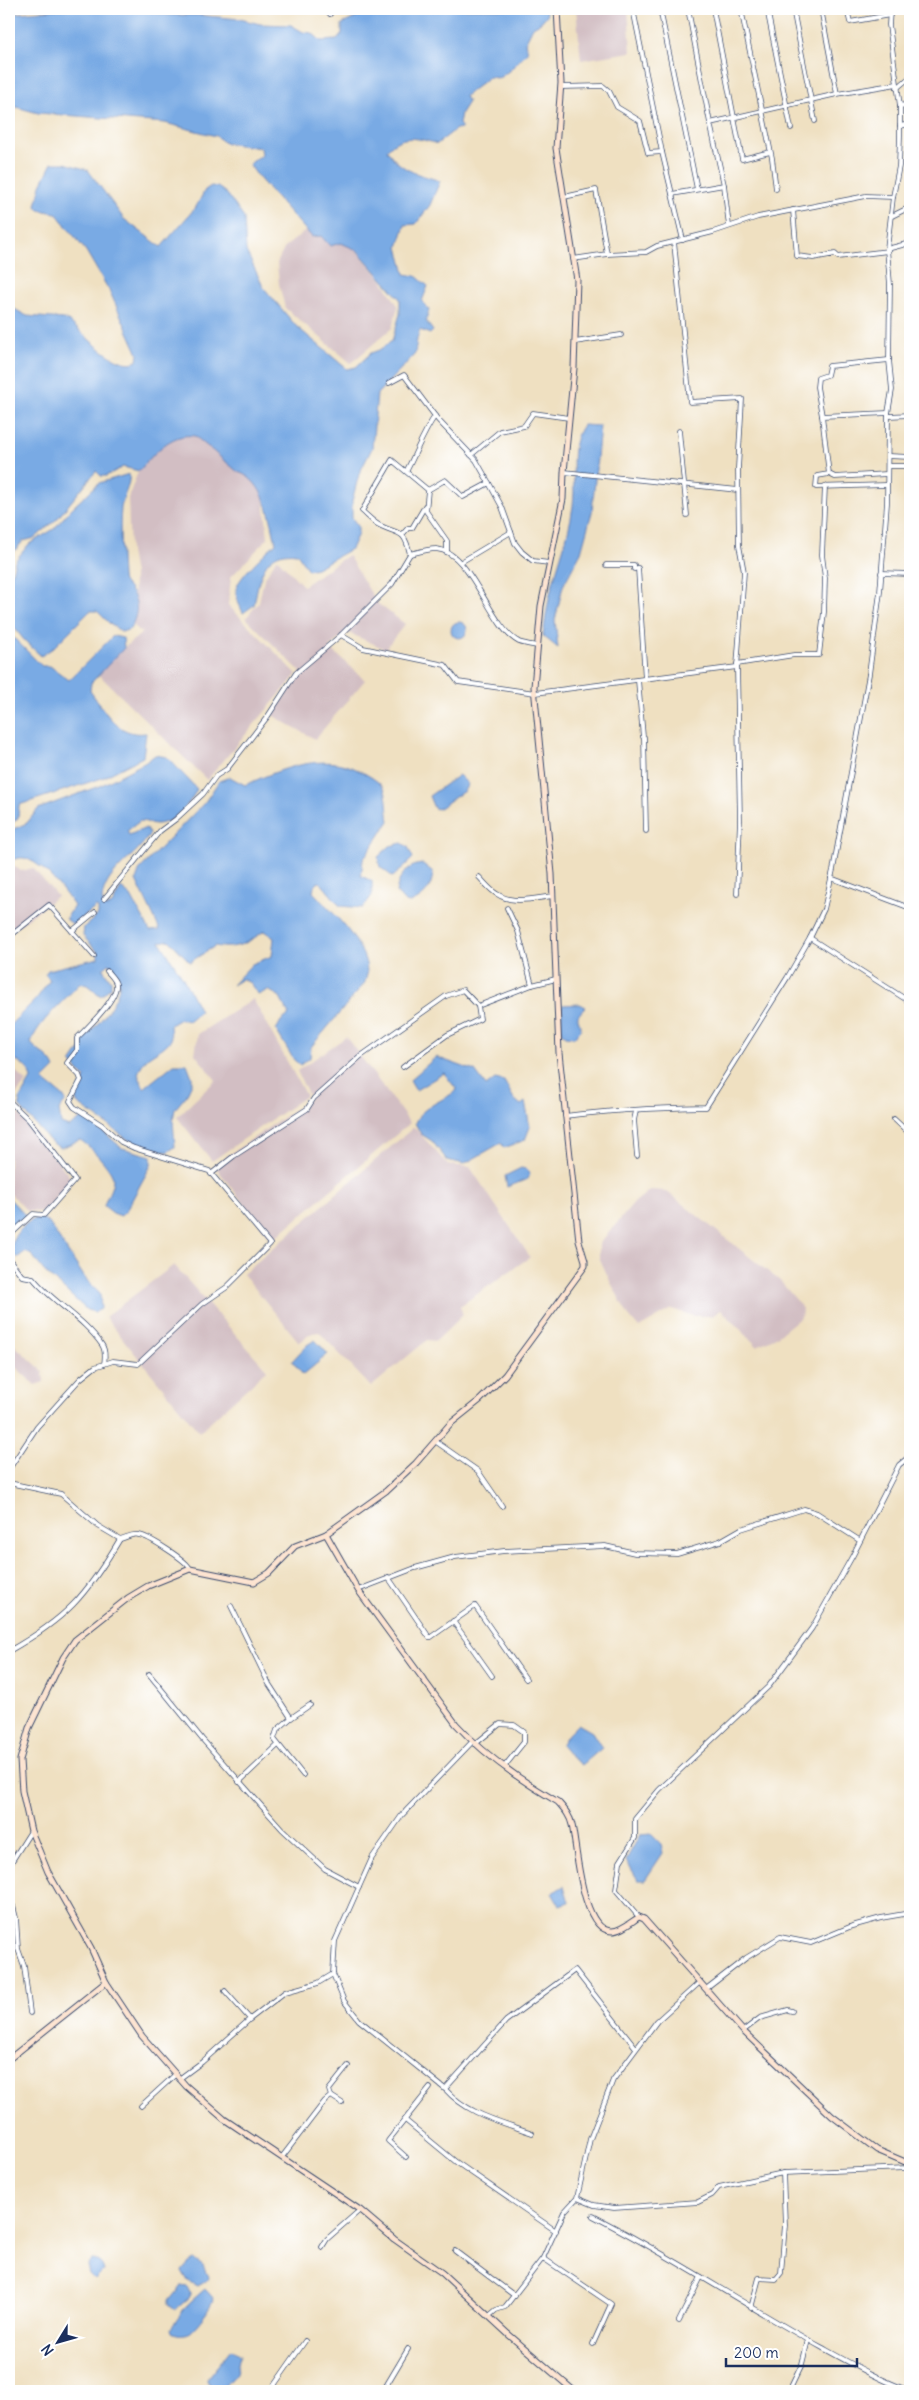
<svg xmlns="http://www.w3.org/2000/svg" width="919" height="2400" font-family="Delius,sans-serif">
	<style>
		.industrial { fill: #d2bec3 }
		.water { fill: #79aae4; stroke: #4a6ca1 }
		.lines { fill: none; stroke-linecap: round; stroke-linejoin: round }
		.street-casing { stroke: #3b4a6d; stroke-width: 5.5 }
		.secondary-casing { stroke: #3b4a6d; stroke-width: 7 }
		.street { stroke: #fff; stroke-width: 4 }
		.secondary { stroke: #fde4d1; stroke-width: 5 }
	</style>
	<rect width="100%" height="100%" fill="#fff"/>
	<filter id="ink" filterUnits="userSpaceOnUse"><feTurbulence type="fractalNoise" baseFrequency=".02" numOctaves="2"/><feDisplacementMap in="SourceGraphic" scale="10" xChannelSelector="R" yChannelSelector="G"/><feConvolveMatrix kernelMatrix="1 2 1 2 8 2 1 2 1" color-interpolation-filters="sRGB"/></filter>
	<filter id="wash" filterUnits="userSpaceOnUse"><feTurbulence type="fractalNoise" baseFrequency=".0096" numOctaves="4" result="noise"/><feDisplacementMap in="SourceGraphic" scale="20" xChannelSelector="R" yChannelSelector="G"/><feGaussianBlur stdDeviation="1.12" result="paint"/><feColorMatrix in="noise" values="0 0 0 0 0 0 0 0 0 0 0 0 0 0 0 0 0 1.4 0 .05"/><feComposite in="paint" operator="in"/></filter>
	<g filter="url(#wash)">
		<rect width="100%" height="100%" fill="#efe0c1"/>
		<!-- industrial -->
		<g class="industrial">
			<path d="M576 9H628L631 52 581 60Z"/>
			<path d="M308 229 353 246 382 280 398 306 392 328 351 363 285 308 279 284 277 263 285 247Z"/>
			<path d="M188 426 262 481 268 538 231 577 228 605 297 674 207 780 95 671 142 633 133 625 134 574 130 552 128 498 144 456Z"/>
			<path d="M348 555 377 603 405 624 385 649 347 632 329 647 365 680 315 739 272 715 301 672 246 618 259 602 264 579 277 558 303 586Z"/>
			<path d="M13 865 21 871 33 868 57 896 9 933V866Z"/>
			<path d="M253 999 306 1096 212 1161 177 1117 216 1080 195 1054 198 1034Z"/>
			<path d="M346 1037 410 1123 272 1240 214 1165 310 1099 297 1071Z"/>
			<path d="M9 1065 27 1082 9 1102Z"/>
			<path d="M9 1104 39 1136 72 1180 44 1212 27 1211 9 1192Z"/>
			<path d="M414 1127 448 1165 470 1167 530 1257 460 1306 463 1315 436 1341 427 1340 371 1387 319 1332 312 1333 299 1342 243 1274Z"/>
			<path d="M650 1190 666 1191 780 1281 798 1302 802 1309 801 1317 776 1337 757 1346 721 1310 712 1316H693L672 1309 639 1328 628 1315 610 1281 599 1257V1244L635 1202Z"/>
			<path d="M174 1265 267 1370 199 1432 105 1317Z"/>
			<path d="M9 1344H13L43 1371 44 1382 35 1385 9 1361Z"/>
		</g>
		<!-- water -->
		<g class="water">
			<path d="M61 9H135L167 15H197L240 19 260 24 291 25 303 32 312 33 321 41 337 40 342 34V24L375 9H546L547 15 540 23 533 27 525 43 528 51 510 70 499 78 489 77 465 96 468 102 461 113 459 124 462 128 456 129 437 144C419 138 401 133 387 150 402 172 416 173 440 181L430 205 416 224 405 225 398 247 405 274 416 276 428 286 422 301 429 310 426 321 433 331 430 334 420 330 417 339 415 354 377 394 372 448 359 474 352 501V518L358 526V534L351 549 316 568 308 570 297 553C263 548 259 579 254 605L243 613C240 606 236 598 236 590 236 579 267 551 276 543 271 520 265 480 238 472L195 436C170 432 153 455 139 471L123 467 106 476H101L96 471 57 519 35 538 23 541 9 558V306L27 316 64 319 71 323C85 335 118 371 137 361L138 354 110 292 86 251 56 213 39 210 36 206 41 185 52 163H65L88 170 124 219 161 247 196 207 205 190 211 186 218 187 227 194 244 218 246 251 264 288 296 326 347 369 356 367 371 353 379 350 392 341 400 314V299L357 250 341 243 330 246 321 236 312 237 259 178 249 164 262 155 261 148 225 143 216 136 165 123 38 113 16 107 9 108V14Z"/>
			<path d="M583 425 600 426 592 512 581 552 563 586 555 620 558 648 543 636C545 622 547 608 550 594 558 561 573 527 574 493 574 471 569 444 583 425Z"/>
			<path d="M129 474C131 485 122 497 121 508 119 531 121 554 122 577 122 583 127 585 130 590 140 603 137 616 130 629L122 632 110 624 97 611H90L53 648 41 656 24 640 9 621V584L15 561 29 544 54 529 71 509 99 483Z"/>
			<circle cx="459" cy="630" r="8"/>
			<path d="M9 633 42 666H50L69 680 113 636 123 638 124 648 91 683 90 691C106 712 117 737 146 733L143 757 102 778 19 805 18 818 9 826Z"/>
			<path d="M155 755 167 757 197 789C190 804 174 824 156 824 151 824 146 821 140 821L127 831 129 835 146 828 150 833C138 857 103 872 102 901L106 908 112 904 121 888 131 896 150 931 160 930 136 880 140 869 205 802 219 781 230 777 245 785C281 769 323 751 360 771 368 775 377 780 383 787 388 794 387 812 389 821L363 860 361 876 372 881V895L363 908 340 906 321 883 318 882 314 886 313 892C332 912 379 955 364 984L311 1047 310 1058 300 1065 294 1060 276 1030 281 1021 289 1015 279 996 268 990 258 995 250 983 242 979 232 985 252 964 272 956 274 938 264 931C248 943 236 950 215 946L190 962 169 940 160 942 183 978 200 1011 188 1021 180 1019 170 1025 171 1040C157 1056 145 1052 138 1074L144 1088 174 1064H187L192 1077V1083L186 1096 175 1109 173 1120 175 1147 167 1152 142 1145 137 1146 77 1103 75 1096 85 1078 71 1063 81 1048V1041C94 1029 126 996 118 977 116 973 112 968 109 964L103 969 111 981V987L101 996 87 985 80 983C66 999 37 1023 31 1043 39 1054 50 1055 55 1068L43 1080 63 1096 66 1101 59 1110 61 1124 69 1127 85 1116 122 1148 151 1156V1165L126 1211 121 1216 113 1213 104 1206C106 1197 113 1188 113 1179 113 1170 88 1144 80 1140L60 1148 50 1141 20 1107 19 1100 31 1079 28 1069 9 1055V1026L37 998 50 980 45 974 48 970 98 958V952L83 936 84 927 98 915V908L96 907 74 925 66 919 74 906C64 891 42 862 24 858 19 857 14 860 9 860V831L27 823 38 809 102 785 146 762Z"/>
			<path d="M459 775 468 784 464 791 438 809 434 808 429 796Z"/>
			<path d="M402 843 408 847 413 858 393 877 380 867 378 857 390 846Z"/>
			<path d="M423 864 433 872C432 888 425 897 410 903L405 902 396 892C399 877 406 865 423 864Z"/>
			<path d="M580 1004 586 1007C574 1019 578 1015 581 1030L574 1037 566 1036 561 1032 562 1005Z"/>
			<path d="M436 1057 475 1071 486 1086 495 1079 504 1081 514 1099 521 1105 525 1102 530 1127 525 1140 504 1148 501 1143 464 1164 447 1160 432 1141 421 1134 415 1123C421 1106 444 1101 457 1090L444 1073 416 1090 410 1080Z"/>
			<path d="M521 1168 526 1169 530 1174 528 1179 507 1187 505 1176Z"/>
			<path d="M9 1198 26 1216 9 1231Z"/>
			<path d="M39 1217 49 1223 85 1278 100 1294 101 1309 95 1312 87 1310 44 1271 32 1255 25 1252 17 1258 11 1252C11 1235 24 1223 39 1217Z"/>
			<path d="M315 1340 328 1354 303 1375 292 1361 307 1345Z"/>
			<path d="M578 1724 592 1732 602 1748 582 1765 570 1756 561 1745 568 1734Z"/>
			<path d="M651 1834 661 1844 663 1853 645 1880H638L626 1860 640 1835Z"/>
			<path d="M564 1886 569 1902 559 1905 552 1893Z"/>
			<path d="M91 2260C99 2261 102 2263 104 2271L95 2280 89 2274 87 2265Z"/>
			<path d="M194 2260 203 2266 208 2277 207 2280 197 2286 188 2281 182 2271 189 2263Z"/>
			<path d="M181 2286 187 2287 190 2293V2297L175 2310 169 2305V2301Z"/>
			<path d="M205 2289 214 2299C213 2306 194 2330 188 2333 182 2335 177 2335 172 2332L171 2328 189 2303Z"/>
			<path d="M231 2349 240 2355 236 2373 222 2389C216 2392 207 2386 207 2379Z"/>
		</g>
	</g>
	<g filter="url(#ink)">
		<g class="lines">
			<defs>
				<g id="street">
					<path d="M326 9 330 14"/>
					<path d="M633 9 662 152"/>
					<path d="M660 9 697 189"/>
					<path d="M688 9 710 123 837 94"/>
					<path d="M713 9 742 159 770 152"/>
					<path d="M741 9 772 158 776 189"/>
					<path d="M767 9 791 128"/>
					<path d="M793 9 815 121"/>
					<path d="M821 9 837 94 897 84"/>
					<path d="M847 9 850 22 890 15"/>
					<path d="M633 11 642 9"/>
					<path d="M561 87 603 86 609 91 617 107 640 121 648 153 662 152 683 240"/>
					<path d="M897 88 910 77"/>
					<path d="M900 106 910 104"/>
					<path d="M710 123 724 185 729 226"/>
					<path d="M900 126 910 124"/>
					<path d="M672 194 724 185"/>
					<path d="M564 197 596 190 607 254"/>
					<path d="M793 210 797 256 813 258 835 254 838 257 888 251"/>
					<path d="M892 216 910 207"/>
					<path d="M887 249 910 243"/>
					<path d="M573 259 607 254 646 252 657 246 713 232 758 217 866 196 893 197"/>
					<path d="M575 342 621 335"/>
					<path d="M389 383 404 375 438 420 476 460 489 483"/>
					<path d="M822 416 817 387 818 378 827 375 829 366 889 360"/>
					<path d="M889 416 910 415"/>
					<path d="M679 431 687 515"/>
					<path d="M471 455 500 431 524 426 533 413 569 418"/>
					<path d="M888 456 910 457"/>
					<path d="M888 466H910"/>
					<path d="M407 470C417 451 423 433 435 416"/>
					<path d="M564 472 738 490"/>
					<path d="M829 474 835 477 887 474"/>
					<path d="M887 485 816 487 817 476 829 474 822 416 888 413"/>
					<path d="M428 490 426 511 447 541V552"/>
					<path d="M402 535 408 528H412L425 506"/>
					<path d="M410 554C418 552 428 549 436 549 472 551 489 627 519 642 524 644 532 645 538 646"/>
					<path d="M461 562 511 532"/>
					<path d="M606 565H634V569L638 568 645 679"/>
					<path d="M881 573 910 574"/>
					<path d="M341 635 363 648 445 665 458 682 535 693 737 667 744 572 739 545 738 468 742 399 690 402 674 242"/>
					<path d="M737 664 794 655H819L824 612 825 578 822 555 825 486"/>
					<path d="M737 667 740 820 737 894"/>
					<path d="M638 680 643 737H644L646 831"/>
					<path d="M909 762 910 760"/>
					<path d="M479 877C485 883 490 890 497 894 513 905 536 898 553 896"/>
					<path d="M831 878 910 908"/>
					<path d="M104 899 160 831 176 819 203 794 216 776 227 769 268 716 296 673 341 635 392 584 410 554C404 529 400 535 381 526 374 523 368 516 362 511L392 460 428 490 445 480 463 497 489 483 502 507 515 543 522 552 533 561 549 563"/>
					<path d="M507 908 518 931 532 985"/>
					<path d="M72 931 95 912"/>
					<path d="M9 937 49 905 94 956"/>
					<path d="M810 938 910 1002"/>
					<path d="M478 1006 532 985 556 979"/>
					<path d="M9 1101 29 1120 75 1180 44 1215 33 1214 9 1236"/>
					<path d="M636 1111 634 1120 637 1156"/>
					<path d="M565 1116C612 1110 658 1108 706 1107L787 978 810 938 824 909 833 870 869 674 880 592 887 503 888 413 892 390 889 360 890 284 887 249 893 197 899 166 900 136V106L889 25 890 9"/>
					<path d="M894 1119 910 1134"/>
					<path d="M211 1174 234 1156 307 1109 314 1098 361 1056 446 996 463 990 478 1006 480 1019 447 1035 403 1067"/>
					<path d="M9 1259 22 1276 33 1278C53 1303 84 1318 102 1345 106 1351 105 1358 104 1364"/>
					<path d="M435 1441 478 1471 502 1506"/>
					<path d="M9 1469 37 1427 80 1379 95 1367 113 1361 138 1364 202 1304 227 1287 270 1244 209 1171 134 1148 121 1142 102 1125 74 1107 70 1101 81 1080 79 1075 67 1063 77 1050V1038C87 1028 118 999 116 984 115 979 110 975 107 971"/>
					<path d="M9 1483 61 1494 98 1526 120 1539C126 1538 132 1533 139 1535 148 1536 188 1561 190 1569"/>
					<path d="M388 1577 429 1637H431L475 1606 526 1679"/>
					<path d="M358 1590 415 1568 455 1557 504 1551 605 1546 635 1553 677 1554 720 1541 741 1529 804 1509 817 1513 859 1540"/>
					<path d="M231 1606 269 1684 291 1718 277 1730 274 1739 303 1775"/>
					<path d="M453 1621 492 1676"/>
					<path d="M9 1651C67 1618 86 1596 120 1539"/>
					<path d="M149 1674 202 1739 282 1829 325 1869 359 1887"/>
					<path d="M291 1718 310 1705"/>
					<path d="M475 1744 500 1724 514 1725 524 1732V1742L504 1767"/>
					<path d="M239 1782 278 1745"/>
					<path d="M9 1875 12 1861 31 1831"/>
					<path d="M9 1900 13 1906 16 1918 18 1949 24 1966 30 2013"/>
					<path d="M639 1917 616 1890 620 1862 635 1838V1819L659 1790 769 1686 812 1628 853 1555 899 1465 910 1456"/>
					<path d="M333 1974 344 2001 359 2020 445 2089"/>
					<path d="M706 1989 746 1958 780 1937 811 1943 852 1926 881 1918 910 1913"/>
					<path d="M250 2019 285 1992 318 1983 333 1974 335 1941 372 1858 402 1815 472 1742"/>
					<path d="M743 2031 760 2018 788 2010 792 2011"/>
					<path d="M179 2079 202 2062 250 2019 225 1991"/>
					<path d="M331 2096 329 2090 348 2066"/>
					<path d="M141 2106 176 2074"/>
					<path d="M405 2120 456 2162 556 2231"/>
					<path d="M532 2133C500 2121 468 2115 445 2089L506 2021 575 1970 636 2048"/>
					<path d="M282 2157 325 2101 331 2096 342 2103"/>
					<path d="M406 2157 388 2141 430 2088"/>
					<path d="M783 2173 907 2168 910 2164"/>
					<path d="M577 2198 594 2205 614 2208 698 2202 712 2195 719 2187 783 2173 785 2225 781 2273 776 2279 759 2278 751 2308"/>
					<path d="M593 2216C672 2256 744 2305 821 2347 850 2363 880 2380 910 2391"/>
					<path d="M322 2247 327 2239 360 2210"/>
					<path d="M455 2251 515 2296"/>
					<path d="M543 2258 611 2304 593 2344"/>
					<path d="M489 2316 496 2310 505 2307 543 2258 564 2212 577 2198 590 2139 613 2080 657 2021 700 1982"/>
					<path d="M679 2321 701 2277"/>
					<path d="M270 2391 305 2341"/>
					<path d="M383 2391 408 2349"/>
					<path d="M789 2391 802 2364 808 2340"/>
				</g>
				<g id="secondary">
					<path d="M557 9 561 83 556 148 577 280 574 368 564 472 563 499 541 606 534 687 552 874 559 1053 579 1241 585 1261V1266L505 1375 480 1400 450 1424 416 1463 386 1491 326 1534 295 1546 269 1573 254 1582 190 1569 148 1586 128 1598 75 1640 63 1658 29 1728 20 1760 22 1791 31 1831 48 1872 91 1948 106 1982 142 2036 186 2086 224 2119 360 2210 394 2239 442 2273 508 2334 574 2391"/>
					<path d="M326 1534 358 1590 456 1724C485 1756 520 1780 558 1802 564 1809 570 1815 572 1825 577 1846 581 1931 612 1931 621 1931 631 1922 639 1917L644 1919 743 2031 832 2116 877 2150 910 2164"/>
					<path d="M9 2059 106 1982"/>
				</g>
			</defs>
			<!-- street casing -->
			<use href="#street" class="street-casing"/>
			<!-- secondary casing -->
			<use href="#secondary" class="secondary-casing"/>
			<!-- street -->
			<use href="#street" class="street"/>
			<!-- secondary -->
			<use href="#secondary" class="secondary"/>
		</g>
	</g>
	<!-- margin -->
	<rect width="919" height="2400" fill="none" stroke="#fff" stroke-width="30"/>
	<!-- north arrow -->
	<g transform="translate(58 2342) rotate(233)" stroke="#ffffff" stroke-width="4" paint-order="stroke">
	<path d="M0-4L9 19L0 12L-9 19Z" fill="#1b2f5e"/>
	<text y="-8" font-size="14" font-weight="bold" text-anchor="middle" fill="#1b2f5e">N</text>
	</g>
	<!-- scale -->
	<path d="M726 2358v8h131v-8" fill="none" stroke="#1b2f5e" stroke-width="2.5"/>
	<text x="734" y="2358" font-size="15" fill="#1b2f5e" stroke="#ffffff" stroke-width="4" paint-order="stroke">200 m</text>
</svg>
